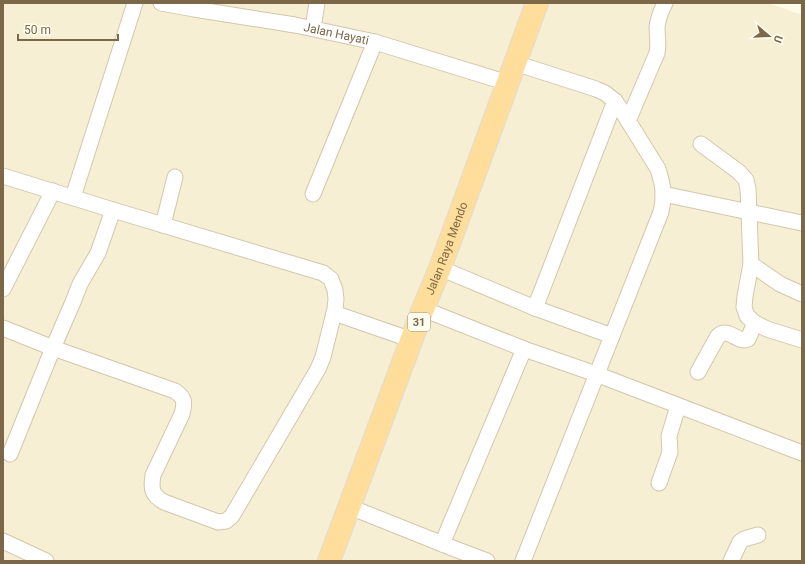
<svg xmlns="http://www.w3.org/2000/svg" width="805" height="564" font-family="Roboto,sans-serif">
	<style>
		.residential { fill: #f7efd4 }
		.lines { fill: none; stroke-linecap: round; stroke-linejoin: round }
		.minor-casing { stroke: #d3c6ab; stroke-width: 17 }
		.trunk-casing { stroke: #e0dbd3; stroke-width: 24 }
		.minor { stroke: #fff; stroke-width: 15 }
		.trunk { stroke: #ffde9b; stroke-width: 22 }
		.labels { text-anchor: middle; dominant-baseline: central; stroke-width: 3; stroke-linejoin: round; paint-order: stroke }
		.shield { fill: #fffdf0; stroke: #a3947a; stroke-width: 1 }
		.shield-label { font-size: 11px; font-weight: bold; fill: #7c6748 }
		.street-label { font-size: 12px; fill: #7c6748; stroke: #fffdf0 }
	</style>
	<rect width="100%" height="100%" fill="#fffbe7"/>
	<!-- residential -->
	<path class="residential" d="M3 3H768L802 15V561H3Z"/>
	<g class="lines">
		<defs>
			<g id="minor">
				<path id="s1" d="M161 3 194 9 295 25 375 42 508 83"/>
				<path d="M313 28 317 3"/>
				<path d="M515 63 596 89 605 93 615 101 622 111 658 169C663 185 665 195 661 212L523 561"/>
				<path d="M628 121 657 53C659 43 657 37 657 27 658 19 661 11 665 3"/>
				<path d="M701 144 739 172 746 180 748 189 751 264 745 296 744 307 747 316 755 323 767 329 802 340"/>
				<path d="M3 176 113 210 323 273 331 279 335 290 336 299 335 309 323 357 318 369 232 516 226 521 218 522 164 502C151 495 151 488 153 475L182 414C185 402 185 398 175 391L53 348 3 328"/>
				<path d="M313 194 375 42"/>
				<path d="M663 194 802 223"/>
				<path d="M73 197 135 3"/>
				<path d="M163 225 175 177"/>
				<path d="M751 264 780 284 802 294"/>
				<path d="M440 268 535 308 612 336"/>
				<path d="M3 289 53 191"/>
				<path d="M535 308 615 101"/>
				<path d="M423 309 524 349 596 374 802 453"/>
				<path d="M334 313 412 340"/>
				<path d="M698 372 718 336C728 326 738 344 748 339L755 323"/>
				<path d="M10 454 53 348 73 302 80 284 98 253 113 210"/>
				<path d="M659 483 670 452 669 436 678 406"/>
				<path d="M350 507 455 549 487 561"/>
				<path d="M3 541 46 561"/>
				<path d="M442 544 524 349"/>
				<path d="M731 561 740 542 744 539 758 535"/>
			</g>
			<g id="trunk">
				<path id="s2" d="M329 561 423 309 440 268 537 3"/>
			</g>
		</defs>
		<!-- minor casing -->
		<use href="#minor" class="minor-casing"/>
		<!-- trunk casing -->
		<use href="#trunk" class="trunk-casing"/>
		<!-- minor -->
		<use href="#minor" class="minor"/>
		<!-- trunk -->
		<use href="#trunk" class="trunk"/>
	</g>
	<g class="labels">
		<!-- shield labels -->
		<rect class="shield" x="408" y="313" width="22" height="18" rx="3"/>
		<g class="shield-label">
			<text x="419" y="322">31</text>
		</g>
		<!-- street labels -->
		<g class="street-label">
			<text stroke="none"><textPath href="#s1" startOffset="178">Jalan Hayati</textPath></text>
			<text stroke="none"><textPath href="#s2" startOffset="334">Jalan Raya Mendo</textPath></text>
		</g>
	</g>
	<!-- border -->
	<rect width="805" height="564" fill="none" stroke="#7c6748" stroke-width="8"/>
	<!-- north arrow -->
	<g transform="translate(769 36) rotate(109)" stroke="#fffdf0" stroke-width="3" paint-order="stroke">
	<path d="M0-3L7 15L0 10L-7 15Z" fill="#7c6748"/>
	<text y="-6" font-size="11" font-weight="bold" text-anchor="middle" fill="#7c6748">U</text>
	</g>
	<!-- scale -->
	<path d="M18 34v6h100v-6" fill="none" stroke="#7c6748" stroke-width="2"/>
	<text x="24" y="34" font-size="12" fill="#7c6748" stroke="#fffdf0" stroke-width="3" paint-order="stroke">50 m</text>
</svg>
